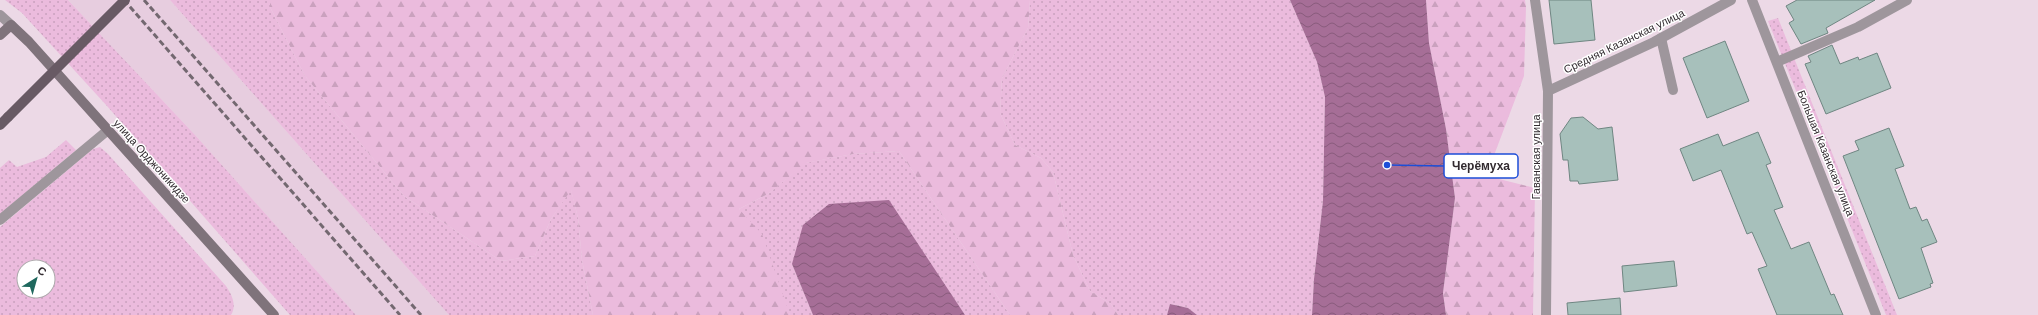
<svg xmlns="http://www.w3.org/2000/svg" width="2038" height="315" font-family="'DM Sans',sans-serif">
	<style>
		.built { fill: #e7cddf }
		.grass { fill: url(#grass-dots); fill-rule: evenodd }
		.forest { fill: url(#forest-firs) }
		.water { fill: url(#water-waves) }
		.building { fill: #a7c0bb; stroke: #6f8682 }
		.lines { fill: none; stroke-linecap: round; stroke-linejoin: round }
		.lane { stroke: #9e969c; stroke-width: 10 }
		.street { stroke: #9e969c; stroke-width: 10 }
		.secondary { stroke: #7f737b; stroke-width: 10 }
		.primary { stroke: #685a64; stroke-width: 10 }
		.rail { stroke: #736870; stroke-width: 3; stroke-dasharray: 6 3; stroke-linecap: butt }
		.primary-bridge { stroke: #685a64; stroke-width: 10 }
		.labels { text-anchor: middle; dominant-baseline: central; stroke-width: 3; stroke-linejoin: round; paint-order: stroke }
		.street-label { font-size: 11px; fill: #322b30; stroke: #fff }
		.leader { fill: none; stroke: #1d4ed8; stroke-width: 1.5 }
		.callout-dot { fill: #1d4ed8; stroke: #fff; stroke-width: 1.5 }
		.callout { fill: #fff; stroke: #1d4ed8; stroke-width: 1.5 }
		.callout-label { font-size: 12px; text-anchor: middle; font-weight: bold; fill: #322b30 }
	</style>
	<defs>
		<pattern id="grass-dots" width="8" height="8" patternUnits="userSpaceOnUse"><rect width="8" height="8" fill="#ebbbdd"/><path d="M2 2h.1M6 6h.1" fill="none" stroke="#caa1be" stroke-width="1.8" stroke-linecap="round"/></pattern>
		<pattern id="forest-firs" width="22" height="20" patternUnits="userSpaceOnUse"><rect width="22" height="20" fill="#ebbbdd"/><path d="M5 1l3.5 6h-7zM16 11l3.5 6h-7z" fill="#caa1be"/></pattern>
		<pattern id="water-waves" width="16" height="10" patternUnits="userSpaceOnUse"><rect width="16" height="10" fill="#a66e97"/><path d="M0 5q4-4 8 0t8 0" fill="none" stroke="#885b7c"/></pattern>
	</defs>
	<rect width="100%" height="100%" fill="#ecd9e6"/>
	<!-- built -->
	<path class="built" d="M68 0H170L449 315H356L196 136Z"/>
	<!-- grass -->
	<g class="grass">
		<path d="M5 0H68L196 136 356 315H290L107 106 22 13Z"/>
		<path d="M170 0H270V7L305 76 404 196 501 261 535 256 551 219 571 189 578 218 582 260 593 315H449Z"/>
		<path d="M1030 0H1290L1317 62 1325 97 1323 201 1314 279 1312 315H1197L1188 308 1170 304 1167 315H1118L1111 304 1090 291 1073 255 1053 172 1041 158 1015 145 1000 113 1002 78 1028 28Z"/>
		<path d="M1778 18 1897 315H1886L1768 21Z"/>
		<path d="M66 140 76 150 0 214V168L9 160 17 167 46 157Z"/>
		<path d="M100 147 108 154 226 286C232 295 237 305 231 315H0V227L93 149ZM24 267H48V291H24Z"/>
		<path d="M899 151 1010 315H965L962 311 792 264 813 315H790L739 209 768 194 805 163 853 154Z"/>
	</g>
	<!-- forest -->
	<g class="forest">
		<path d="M270 0H1030L1028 28 1002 78 1000 113 1015 145 1041 158 1053 172 1073 255 1090 291 1111 304 1118 315H1010L899 151 853 154 806 163 768 194 739 209 762 234 790 315H593L582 260 578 218 571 190 551 219 535 256 501 261 404 196 305 76 270 7Z"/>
		<path d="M1426 0H1525L1526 7 1524 76 1493 158 1495 178 1535 188 1533 315H1446L1443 293 1455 198 1446 129 1429 43Z"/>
	</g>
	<!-- water -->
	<g class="water">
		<path d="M1290 0H1426L1429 43 1446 129 1455 198 1443 293 1446 315H1312L1314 279 1323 201 1325 97 1317 62Z"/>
		<path d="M889 200 965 315H813L792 264 803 225 829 204Z"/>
		<path d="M1170 304 1188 308 1197 315H1167Z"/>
	</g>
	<!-- building -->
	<g class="building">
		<path d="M1549 0H1591L1595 40 1554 44Z"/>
		<path d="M1797 0H1875L1826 28 1828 33 1801 44 1789 23 1794 20 1786 6Z"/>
		<path d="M1725 41 1749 101 1707 118 1683 58Z"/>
		<path d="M1832 45 1840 64 1858 57 1859 60 1877 53 1891 88 1826 114 1805 64 1811 62 1808 56Z"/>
		<path d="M1583 117 1598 129 1612 127 1618 180 1579 184 1578 181H1570L1568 160H1563L1560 134 1571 118Z"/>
		<path d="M1889 128 1904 166 1895 169 1910 209 1916 207 1922 221 1927 219 1937 242 1921 248 1933 283 1930 284 1931 287 1899 299 1843 156 1859 150 1855 141Z"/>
		<path d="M1758 132 1771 163 1766 165 1783 207 1774 210 1791 249 1809 242 1831 295 1834 294 1843 315H1777L1758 269 1767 266 1752 232 1747 234 1721 170 1693 181 1680 149 1718 134 1723 146Z"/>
		<path d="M1674 261 1677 286 1624 292 1622 266Z"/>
		<path d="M1620 298 1621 315H1568L1567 303Z"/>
	</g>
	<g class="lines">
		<!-- lane -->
		<g class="lane">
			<path d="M1661 38 1673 90"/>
			<path d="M1777 62 1858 27 1907 0"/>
		</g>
		<!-- street -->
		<g class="street">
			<path d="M1535 0 1548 91 1546 315"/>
			<path d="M1752 0 1876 315"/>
			<path d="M0 15 11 25"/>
			<path d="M1548 91 1654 42 1731 0"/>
			<path d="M0 220 108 130"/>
		</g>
		<!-- secondary -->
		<path class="secondary" d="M0 35 11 25 29 42 274 315"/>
		<!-- primary -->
		<path class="primary" d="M0 125 8 117"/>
		<!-- rail -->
		<g class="rail">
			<path d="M124 0 400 315"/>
			<path d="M144 0 421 315"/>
		</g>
		<!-- primary-bridge -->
		<path class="primary-bridge" d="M8 117 125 0"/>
	</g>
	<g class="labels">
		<!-- street labels -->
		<g class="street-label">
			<text transform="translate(1624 41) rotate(-26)">Средняя Казанская улица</text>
			<text transform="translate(1826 153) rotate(68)">Большая Казанская улица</text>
			<text transform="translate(1536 157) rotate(-90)">Гаванская улица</text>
			<text transform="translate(152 161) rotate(48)">улица Орджоникидзе</text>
		</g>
	</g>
	<!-- callouts -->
	<path class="leader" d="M1387 165L1444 166"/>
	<circle class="callout-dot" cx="1387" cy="165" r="4"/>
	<rect class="callout" x="1444" y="154" width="74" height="24" rx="4"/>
	<g class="callout-label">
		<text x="1481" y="170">Черёмуха</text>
	</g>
	<!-- north arrow -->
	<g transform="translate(36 279) rotate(37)"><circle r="19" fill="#ffffff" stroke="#adaaac"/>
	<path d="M0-3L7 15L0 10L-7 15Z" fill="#1f685e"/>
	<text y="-6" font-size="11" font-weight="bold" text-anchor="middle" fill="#322b30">С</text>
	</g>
</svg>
